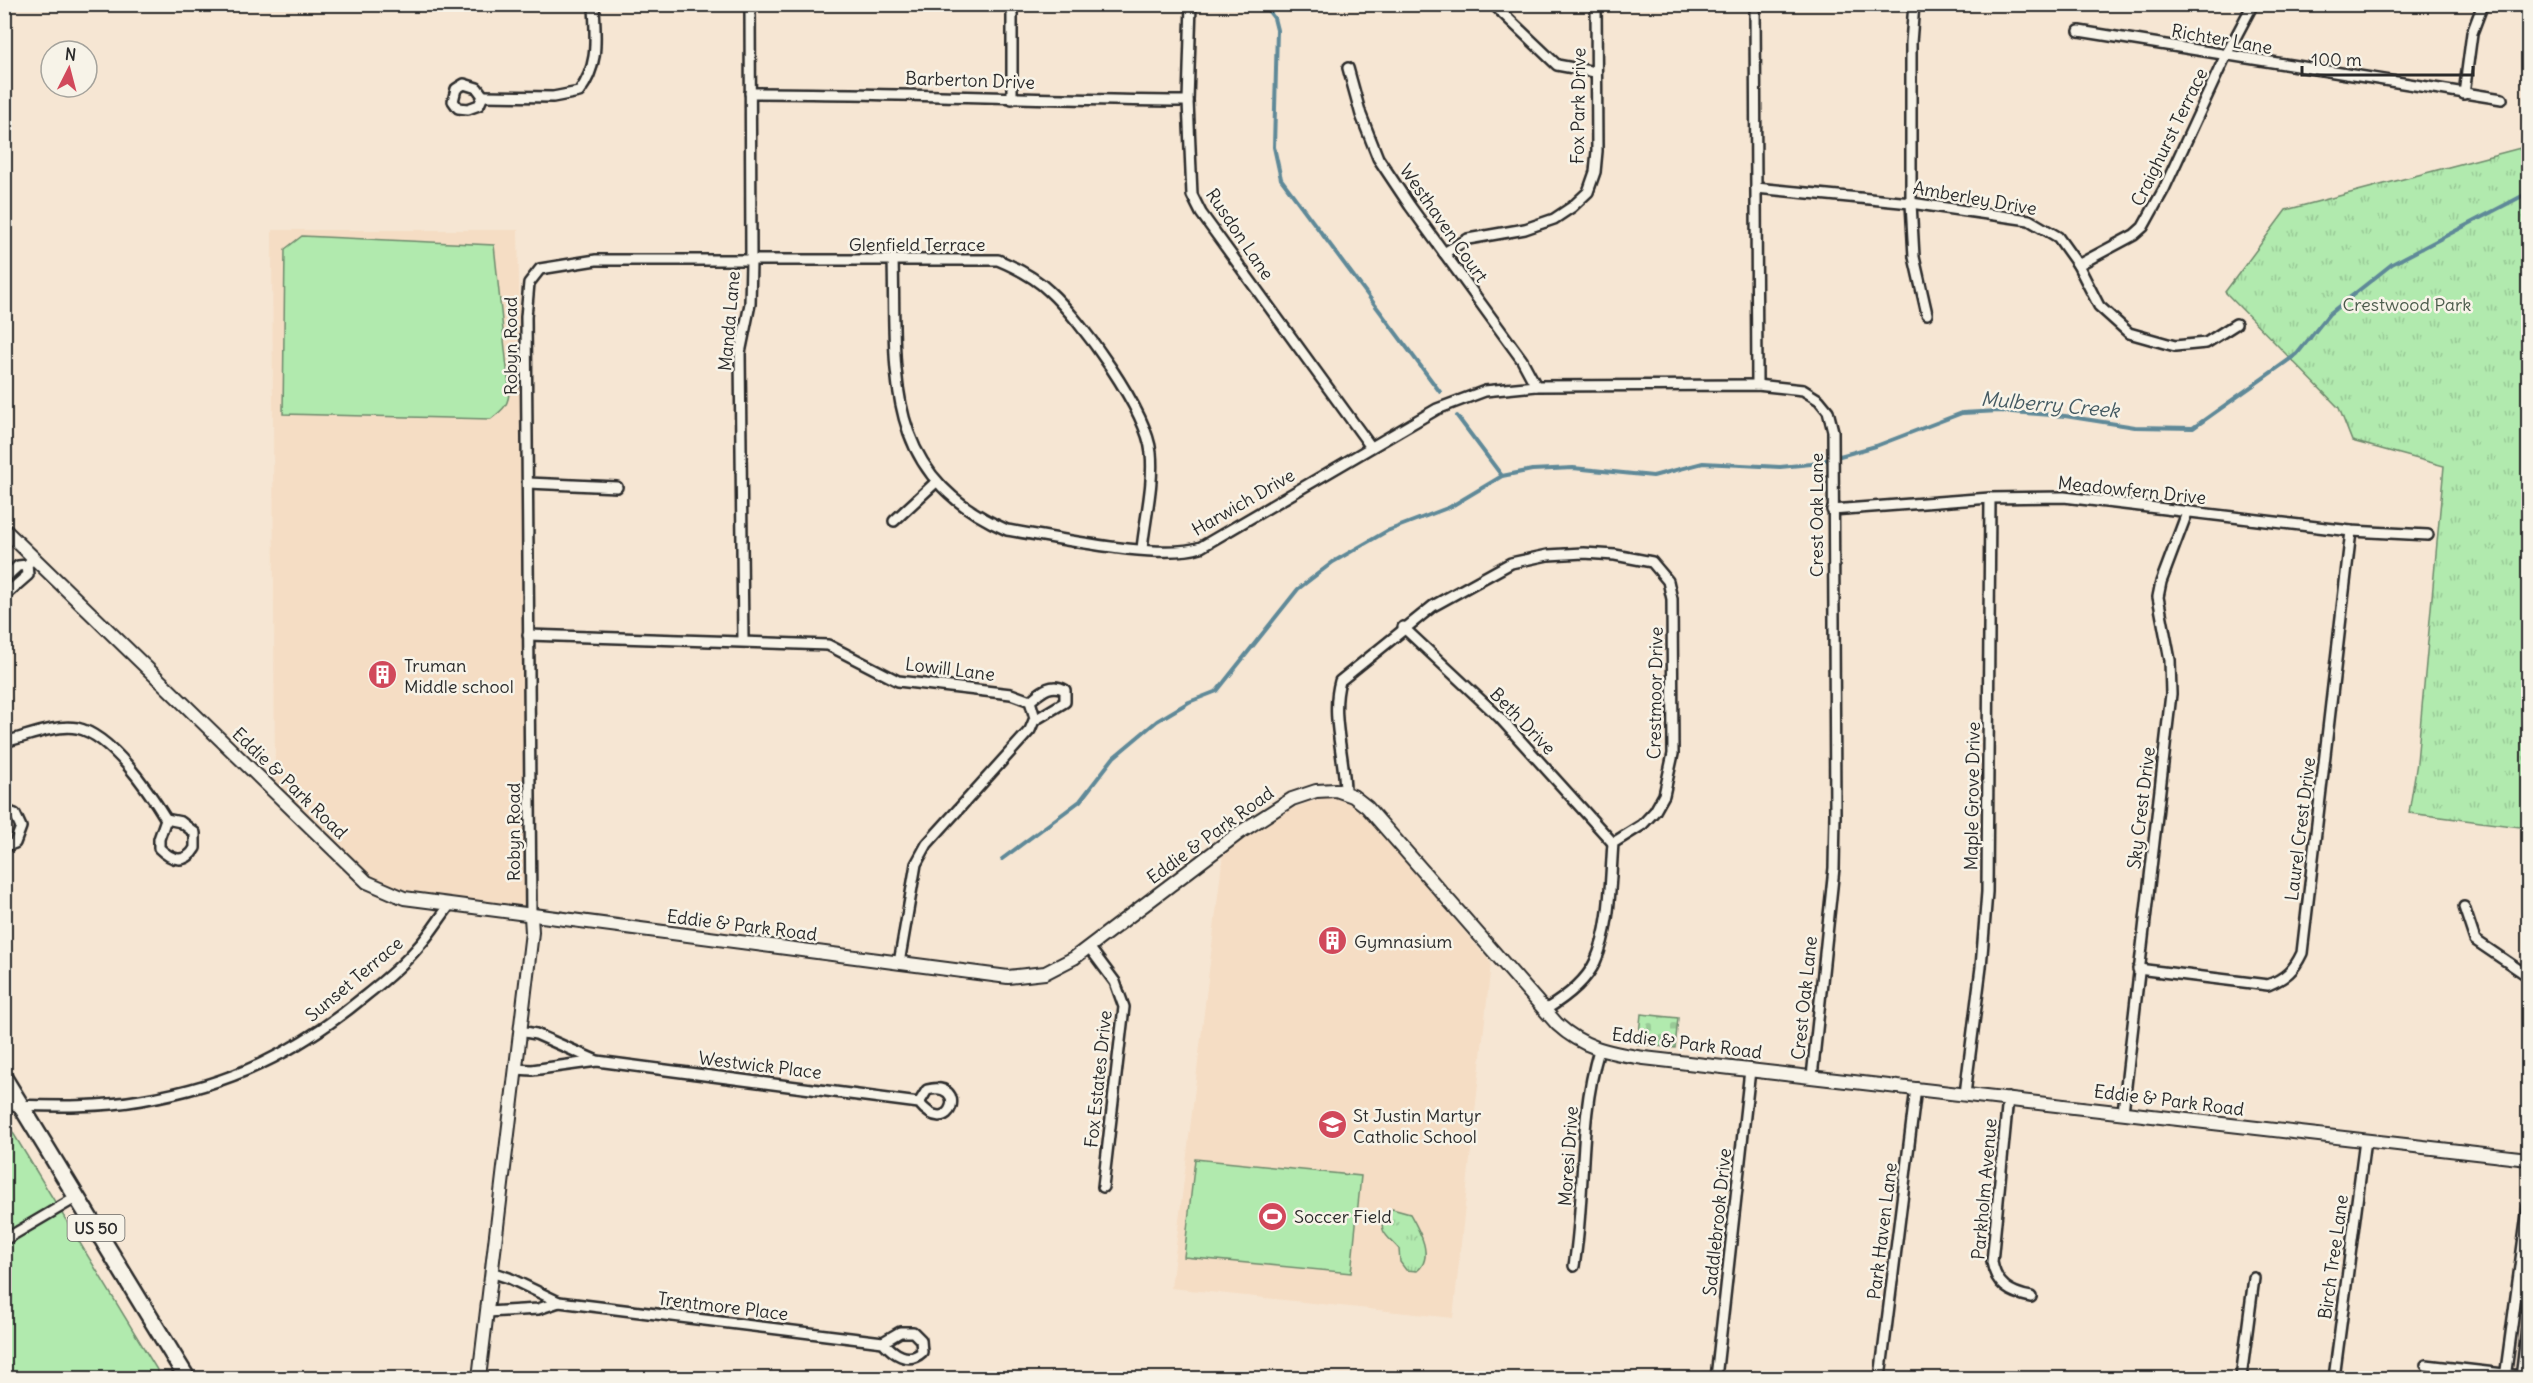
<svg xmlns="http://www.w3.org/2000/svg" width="2533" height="1383" font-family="Delius,sans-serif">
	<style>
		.built { fill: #f5ddc4 }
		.grass { fill: #b1eaae; stroke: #6e8a6c; stroke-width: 1.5 }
		.cemetery { fill: url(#cemetery-stones); stroke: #6e8a6c; stroke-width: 1.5 }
		.park { fill: url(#park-tufts); stroke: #6e8a6c; stroke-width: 1.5 }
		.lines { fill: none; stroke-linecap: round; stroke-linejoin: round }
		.stream { stroke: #5e8998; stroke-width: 4 }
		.minor-casing { stroke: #2b2b2b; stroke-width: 14 }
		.tertiary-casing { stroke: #2b2b2b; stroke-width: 16 }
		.primary-casing { stroke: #2b2b2b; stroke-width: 20 }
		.minor { stroke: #f7f3e8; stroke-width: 9 }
		.tertiary { stroke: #f7f3e8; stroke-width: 12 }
		.primary { stroke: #f7f3e8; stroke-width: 15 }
		.labels { text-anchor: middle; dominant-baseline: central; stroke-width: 5; stroke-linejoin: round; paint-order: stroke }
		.shield { fill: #f7f3e8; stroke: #686764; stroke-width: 1.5 }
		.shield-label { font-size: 16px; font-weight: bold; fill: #2b2b2b }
		.street-label { font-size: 18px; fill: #2b2b2b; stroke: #f7f3e8 }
		.park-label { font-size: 18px; fill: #4c5b4c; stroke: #f7f3e8 }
		.poi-label { font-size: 18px; fill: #2b2b2b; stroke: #f7f3e8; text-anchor: start }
		.water-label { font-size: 20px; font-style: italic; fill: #445a62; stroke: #f7f3e8 }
	</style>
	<defs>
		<pattern id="cemetery-stones" width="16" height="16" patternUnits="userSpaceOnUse" patternTransform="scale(1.5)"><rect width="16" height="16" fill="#b1eaae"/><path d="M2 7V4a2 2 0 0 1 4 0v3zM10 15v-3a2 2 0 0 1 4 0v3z" fill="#98c996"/></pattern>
		<pattern id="park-tufts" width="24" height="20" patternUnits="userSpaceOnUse" patternTransform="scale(1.5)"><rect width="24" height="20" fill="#b1eaae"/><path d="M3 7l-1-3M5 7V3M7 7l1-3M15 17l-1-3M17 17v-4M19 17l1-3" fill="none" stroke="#98c996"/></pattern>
	</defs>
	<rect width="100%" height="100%" fill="#f6e6d3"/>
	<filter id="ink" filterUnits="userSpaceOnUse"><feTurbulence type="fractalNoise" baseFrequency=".0167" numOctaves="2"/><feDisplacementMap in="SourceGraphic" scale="12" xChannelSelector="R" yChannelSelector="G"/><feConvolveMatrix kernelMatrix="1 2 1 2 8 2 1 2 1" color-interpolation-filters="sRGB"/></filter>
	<g filter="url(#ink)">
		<!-- built -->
		<g class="built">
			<path d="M272 230H518L531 916 407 894 369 879 275 794Z"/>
			<path d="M1330 795 1358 806 1491 963 1453 1318 1171 1288 1223 854 1280 813Z"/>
		</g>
		<!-- grass -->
		<g class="grass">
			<path d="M302 236 494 245 509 387C510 404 504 409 491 419L283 414 285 249Z"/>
			<path d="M4 1118 162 1378H5Z"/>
			<path d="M1195 1159 1361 1176 1351 1273 1184 1257Z"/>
		</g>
		<!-- cemetery -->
		<path class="cemetery" d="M1641 1014 1678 1018 1675 1048 1638 1044Z"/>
		<!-- park -->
		<g class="park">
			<path d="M2528 146V828L2409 813 2417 762 2444 466 2352 441 2339 408 2225 292 2286 210Z"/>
			<path d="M1392 1209 1410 1214C1419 1230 1435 1257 1417 1271L1406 1270 1400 1262 1399 1249C1388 1236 1379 1234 1383 1215Z"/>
		</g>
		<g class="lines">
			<!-- stream -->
			<g class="stream">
				<path d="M1264 5 1274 18 1277 30 1274 147 1281 179 1440 392"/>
				<path d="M1457 416 1502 476"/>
				<path d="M1002 859 1080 801 1114 757 1157 721 1189 702 1217 691 1298 589 1333 562 1387 531 1450 507 1502 476 1532 470 1573 468 1653 476 1703 463 1780 467 1811 464 1876 446 1962 413 1999 411 2065 416 2135 427 2193 428 2297 354 2329 314 2392 264 2528 193"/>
			</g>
			<defs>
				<g id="minor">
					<path d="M1191 4 1188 101 1192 195 1201 213 1371 447"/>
					<path d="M1493 4 1557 65 1595 72"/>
					<path d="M1755 4 1757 385"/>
					<path d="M1914 4 1911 43V203L1914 257 1927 314"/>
					<path d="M2079 31 2502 99"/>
					<path d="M1348 68 1361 115 1378 158 1410 206 1522 360 1536 386"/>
					<path d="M464 84 477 88 483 96 479 105 468 109 458 108 453 101 456 89Z"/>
					<path d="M750 93C896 93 1042 100 1188 101"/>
					<path d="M2464 94 2472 33 2483 4"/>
					<path d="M483 96 553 97 579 92C600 64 595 38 594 4"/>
					<path d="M1012 99V4"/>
					<path d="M1756 188 1911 203 2029 220 2058 237 2078 265 2099 306 2129 333 2175 346 2206 343 2236 324"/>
					<path d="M1444 253 1468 239 1525 229 1554 219 1572 207 1588 192 1595 172 1597 151 1596 4"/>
					<path d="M893 259C896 374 881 475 1007 530 1053 537 1161 561 1201 547L1437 409 1485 391 1536 386 1757 385 1803 390 1819 400 1828 411 1833 431 1835 815 1834 868 1812 1077"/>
					<path d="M2078 265 2134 235 2143 227 2164 189 2225 57 2253 4"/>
					<path d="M528 483 617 487"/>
					<path d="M1832 510 1990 498 2064 497 2351 531 2428 535"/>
					<path d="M894 521 936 482"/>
					<path d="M4 579 18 566 27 565"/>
					<path d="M4 596 28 575 27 565 34 557"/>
					<path d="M1403 627 1500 718 1613 843"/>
					<path d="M528 635 828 645 898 681 1011 694 1030 701 1035 718 1030 730 927 844 916 864 899 963"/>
					<path d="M743 641 740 353 750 304 751 262 750 4"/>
					<path d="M1030 701C1041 692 1051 682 1065 690V702L1035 720"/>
					<path d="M4 742C26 737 55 724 77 728 111 735 149 791 166 819"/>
					<path d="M1345 792C1345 756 1330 717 1340 681L1433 606 1511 563 1548 555 1584 553 1615 555 1652 562 1668 581 1672 599 1673 754 1664 795 1655 811 1642 825 1613 843C1610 881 1611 927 1595 962 1586 982 1563 999 1545 1010"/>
					<path d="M4 810 15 814 21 827 15 843 4 847"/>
					<path d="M166 819 181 822 195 833V848C185 865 171 860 159 848V839Z"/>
					<path d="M2464 907 2475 940 2528 976"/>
					<path d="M531 916 526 317 529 283 540 269 596 260H998C1017 268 1035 277 1049 291 1081 320 1147 411 1151 453 1154 484 1145 519 1142 549"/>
					<path d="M1089 947 1115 982 1124 1007 1103 1187"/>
					<path d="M2138 969 2268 985C2286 978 2294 970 2302 953L2351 531"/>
					<path d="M520 1031 536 1034 595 1060"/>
					<path d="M515 1069 532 1070 597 1061 919 1103C951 1142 969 1079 927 1090L919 1103"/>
					<path d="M1965 1094 1981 967 1987 892 1990 498"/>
					<path d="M2008 1098 1992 1262C1996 1285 2010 1293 2031 1297"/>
					<path d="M4 1105C49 1106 97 1108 141 1100 231 1085 296 1053 365 996 384 981 404 964 419 946 430 934 439 919 449 906"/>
					<path d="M2123 1112 2171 694 2170 660 2158 597 2161 582 2187 513"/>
					<path d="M4 1240 77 1197"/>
					<path d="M1574 1266C1586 1194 1578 1120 1599 1050"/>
					<path d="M491 1272 509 1278 559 1302 883 1342C893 1353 908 1365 922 1352L921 1340 913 1332H900L883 1342"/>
					<path d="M487 1312 538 1309 559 1302"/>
					<path d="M2426 1365 2521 1376"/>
					<path d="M1716 1378 1750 1070"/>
					<path d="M1880 1378 1916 1088"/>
					<path d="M2241 1378 2254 1278"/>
					<path d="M2334 1378 2365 1140"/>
					<path d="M2505 1378 2528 1207"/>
					<path d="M2521 1378 2528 1320"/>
				</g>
				<g id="tertiary">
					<path d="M4 529 367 882 404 898 1008 977 1045 973 1074 958 1239 833 1292 799 1316 791 1336 790 1353 796 1367 807 1557 1024C1583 1048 1609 1053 1644 1058L2528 1159"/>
					<path d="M479 1378 532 932 531 916"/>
				</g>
				<path id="primary" d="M4 1078 187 1378"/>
			</defs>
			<!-- minor casing -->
			<use href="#minor" class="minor-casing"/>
			<!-- tertiary casing -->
			<use href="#tertiary" class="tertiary-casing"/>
			<!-- primary casing -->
			<use href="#primary" class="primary-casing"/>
			<!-- minor -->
			<use href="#minor" class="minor"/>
			<!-- tertiary -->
			<use href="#tertiary" class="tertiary"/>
			<!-- primary -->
			<use href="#primary" class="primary"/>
		</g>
	</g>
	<!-- icons -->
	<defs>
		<symbol id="building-disc" viewBox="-11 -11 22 22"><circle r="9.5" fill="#d1495b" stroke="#f7f3e8"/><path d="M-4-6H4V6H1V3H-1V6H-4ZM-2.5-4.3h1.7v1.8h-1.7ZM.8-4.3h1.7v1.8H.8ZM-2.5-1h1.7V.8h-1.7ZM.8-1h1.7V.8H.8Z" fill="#fff"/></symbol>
		<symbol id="school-disc" viewBox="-11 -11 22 22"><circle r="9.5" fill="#d1495b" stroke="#f7f3e8"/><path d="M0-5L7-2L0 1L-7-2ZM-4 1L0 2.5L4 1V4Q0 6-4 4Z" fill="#fff"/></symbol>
		<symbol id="stadium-disc" viewBox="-11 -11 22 22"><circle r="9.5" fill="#d1495b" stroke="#f7f3e8"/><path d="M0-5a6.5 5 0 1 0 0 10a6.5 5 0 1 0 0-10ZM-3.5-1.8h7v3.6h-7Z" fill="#fff"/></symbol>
	</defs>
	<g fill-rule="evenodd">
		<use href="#building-disc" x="366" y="658" width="33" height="33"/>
		<use href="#building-disc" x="1316" y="924" width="33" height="33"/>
		<use href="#school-disc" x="1316" y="1108" width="33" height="33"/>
		<use href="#stadium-disc" x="1256" y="1200" width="33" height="33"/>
	</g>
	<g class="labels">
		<!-- shield labels -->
		<rect class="shield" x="67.5" y="1215" width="57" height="26" rx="4.5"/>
		<g class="shield-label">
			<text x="96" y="1228">US 50</text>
		</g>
		<!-- street labels -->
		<g class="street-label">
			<text transform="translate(2222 39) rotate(10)">Richter Lane</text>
			<text transform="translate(970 80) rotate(2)">Barberton Drive</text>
			<text transform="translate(1578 106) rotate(-89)">Fox Park Drive</text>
			<text transform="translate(2169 137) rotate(-64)">Craighurst Terrace</text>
			<text transform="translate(1975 198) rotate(10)">Amberley Drive</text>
			<text transform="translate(1444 223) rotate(55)">Westhaven Court</text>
			<text transform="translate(1240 234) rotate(56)">Rusdon Lane</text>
			<text x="917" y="244">Glenfield Terrace</text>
			<text transform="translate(729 321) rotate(-85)">Manda Lane</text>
			<text transform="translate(510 346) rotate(-90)">Robyn Road</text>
			<text transform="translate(2132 490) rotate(6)">Meadowfern Drive</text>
			<text transform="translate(1243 502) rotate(-30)">Harwich Drive</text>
			<text transform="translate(1816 515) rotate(-90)">Crest Oak Lane</text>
			<text transform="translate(950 669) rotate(7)">Lowill Lane</text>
			<text transform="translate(1655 693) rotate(-89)">Crestmoor Drive</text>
			<text transform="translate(1523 721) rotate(46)">Beth Drive</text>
			<text transform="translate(290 783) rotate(44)">Eddie &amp; Park Road</text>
			<text transform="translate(1972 796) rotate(-89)">Maple Grove Drive</text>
			<text transform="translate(2141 808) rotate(-83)">Sky Crest Drive</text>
			<text transform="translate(2300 829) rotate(-83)">Laurel Crest Drive</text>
			<text transform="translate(513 832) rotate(-90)">Robyn Road</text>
			<text transform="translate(1210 835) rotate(-36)">Eddie &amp; Park Road</text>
			<text transform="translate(742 925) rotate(7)">Eddie &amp; Park Road</text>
			<text transform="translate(354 979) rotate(-40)">Sunset Terrace</text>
			<text transform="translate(1804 998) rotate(-84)">Crest Oak Lane</text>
			<text transform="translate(1687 1043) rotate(7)">Eddie &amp; Park Road</text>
			<text transform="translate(760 1065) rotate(7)">Westwick Place</text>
			<text transform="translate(1098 1079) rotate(-84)">Fox Estates Drive</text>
			<text transform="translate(2169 1100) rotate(7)">Eddie &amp; Park Road</text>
			<text transform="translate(1568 1156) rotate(-86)">Moresi Drive</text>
			<text transform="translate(1984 1189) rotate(-85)">Parkholm Avenue</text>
			<text transform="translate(1717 1222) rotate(-84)">Saddlebrook Drive</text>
			<text transform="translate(1882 1231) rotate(-83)">Park Haven Lane</text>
			<text transform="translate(2333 1257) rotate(-82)">Birch Tree Lane</text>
			<text transform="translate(723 1306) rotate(7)">Trentmore Place</text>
		</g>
		<!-- park labels -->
		<g class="park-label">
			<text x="2407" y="304">Crestwood Park</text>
		</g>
		<!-- poi labels -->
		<g class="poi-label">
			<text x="404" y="665">Truman<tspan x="404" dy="21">Middle school</tspan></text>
			<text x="1354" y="941">Gymnasium</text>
			<text x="1353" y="1115">St Justin Martyr<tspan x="1353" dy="21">Catholic School</tspan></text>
			<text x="1294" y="1216">Soccer Field</text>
		</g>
		<!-- water labels -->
		<g class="water-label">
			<text transform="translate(2050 404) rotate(5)">Mulberry Creek</text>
		</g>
	</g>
	<!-- margin -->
	<rect width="2533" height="1383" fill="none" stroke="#f7f3e8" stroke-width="24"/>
	<rect x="12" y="12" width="2509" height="1359" fill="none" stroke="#2b2b2b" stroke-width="2" filter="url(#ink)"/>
	<!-- north arrow -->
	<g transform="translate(69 69) rotate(6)"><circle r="28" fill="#f7f3e8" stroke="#a5a39c" stroke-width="1.5"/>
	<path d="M0-4.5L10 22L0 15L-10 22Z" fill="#d1495b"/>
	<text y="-9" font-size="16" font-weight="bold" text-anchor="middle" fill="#2b2b2b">N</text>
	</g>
	<!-- scale -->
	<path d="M2302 66v9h171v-9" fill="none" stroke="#2b2b2b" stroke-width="3"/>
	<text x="2311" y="66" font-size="18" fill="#2b2b2b" stroke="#f7f3e8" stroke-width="4.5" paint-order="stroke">100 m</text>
</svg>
